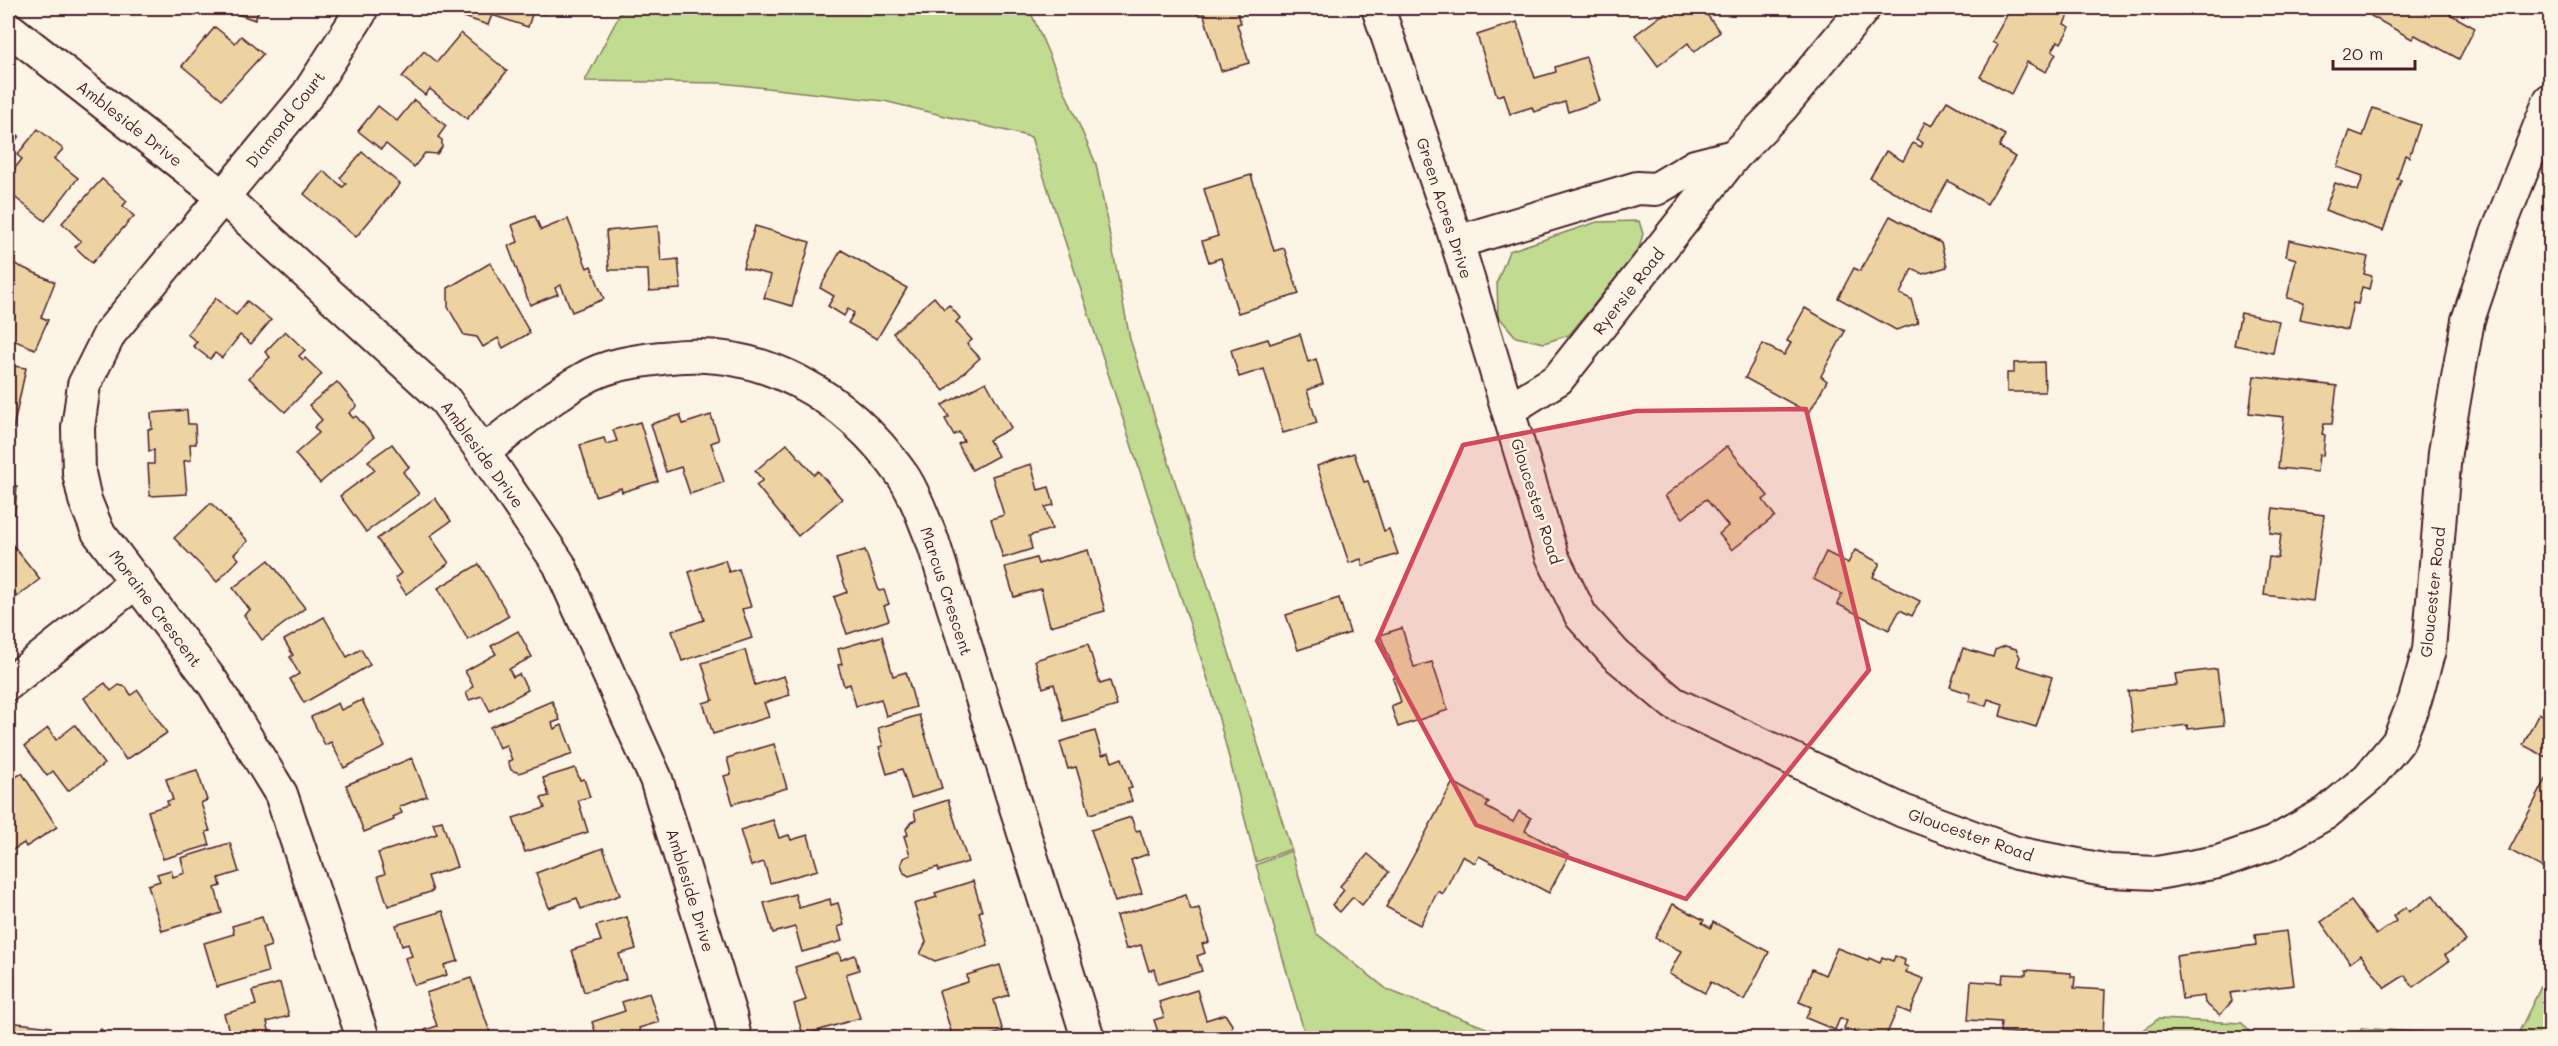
<svg xmlns="http://www.w3.org/2000/svg" width="2558" height="1046" font-family="Mali,sans-serif">
	<style>
		.green { fill: #c1db91; stroke: #867d5e; stroke-width: 1.5 }
		.building { fill: #eed3a2; stroke: #4a1f2b; stroke-width: 1.5 }
		.lines { fill: none; stroke-linecap: round; stroke-linejoin: round }
		.street-casing { stroke: #4a1f2b; stroke-width: 36 }
		.street { stroke: #fcf5e5; stroke-width: 32 }
		.marked { fill: #d1495b; fill-opacity: 0.2; stroke: #d1495b; stroke-width: 4.5; stroke-linejoin: round }
		.labels { text-anchor: middle; dominant-baseline: central; stroke-width: 5; stroke-linejoin: round; paint-order: stroke }
		.street-label { font-size: 16px; fill: #4a1f2b; stroke: #fcf5e5 }
	</style>
	<rect width="100%" height="100%" fill="#fcf5e5"/>
	<filter id="ink" filterUnits="userSpaceOnUse"><feTurbulence type="fractalNoise" baseFrequency=".0167" numOctaves="2"/><feDisplacementMap in="SourceGraphic" scale="12" xChannelSelector="R" yChannelSelector="G"/><feConvolveMatrix kernelMatrix="1 2 1 2 8 2 1 2 1" color-interpolation-filters="sRGB"/></filter>
	<g filter="url(#ink)">
		<!-- green -->
		<g class="green">
			<path d="M623 8H1029L1096 164 1130 339 1291 849 1256 862 1212 692 1031 137 884 101 721 83 585 81Z"/>
			<path d="M1639 221 1643 234 1638 251 1569 335 1544 343 1516 337 1498 316 1497 282 1509 251 1597 222Z"/>
			<path d="M1291 851 1316 933 1388 990 1512 1038H1306L1256 865Z"/>
			<path d="M2550 968V1038H2516Z"/>
			<path d="M2158 1019 2242 1023 2255 1038H2133Z"/>
			<path d="M2362 1028 2490 1038H2356Z"/>
		</g>
		<!-- building -->
		<g class="building">
			<path d="M220 8H260L255 20Z"/>
			<path d="M463 8H546L544 14 533 11 528 27 492 15 488 25 461 16Z"/>
			<path d="M1195 8H1236L1241 23 1237 24 1249 63 1221 71 1203 12 1197 14Z"/>
			<path d="M1662 8H1702L1720 32 1694 52 1688 43 1658 66 1635 35 1666 12Z"/>
			<path d="M2011 8H2067L2071 9 2064 24 2070 27 2061 43 2058 41 2052 51 2056 53 2046 72 2027 62 2011 94 1980 77 1998 45 1992 42Z"/>
			<path d="M2375 8H2451L2448 13 2475 28 2459 59 2415 35 2412 39 2371 16Z"/>
			<path d="M1517 22 1535 78 1556 72 1555 67 1586 57 1600 101 1568 112 1565 102 1534 112 1532 107 1510 114 1504 94 1497 96 1477 35Z"/>
			<path d="M215 27 235 43 241 36 263 54 222 99 182 66Z"/>
			<path d="M461 33 507 71 467 119 430 89 425 95 402 77 424 51 437 62Z"/>
			<path d="M414 100 446 126 438 137 442 140V147L437 154 425 153 414 167 386 144 381 149 358 131 378 106 397 121Z"/>
			<path d="M1947 101 2005 135 1999 147 2015 157 1987 204 1948 181 1930 213 1870 178 1886 151 1903 161 1913 143 1921 147 1923 143 1916 139 1925 122 1932 126Z"/>
			<path d="M2373 108 2420 125 2409 157 2405 155 2397 179 2401 180 2383 231 2325 210 2335 183 2358 191 2363 176 2337 167 2350 131 2363 136Z"/>
			<path d="M8 127 19 136 8 151Z"/>
			<path d="M38 129 63 149 54 159 78 178 45 221 8 192V177L22 159 17 155Z"/>
			<path d="M362 152 400 184 356 237 304 194 323 171 343 187 346 184 340 178Z"/>
			<path d="M1251 175 1274 251 1284 248 1299 294 1238 313 1221 258 1209 262 1202 241 1218 236 1204 189Z"/>
			<path d="M102 179 127 201 123 206 134 216 92 263 75 247 81 241 62 223Z"/>
			<path d="M535 216 541 230 568 219 587 268 591 266 604 299 572 312 561 285 555 288 558 294 530 305 508 246 518 242 512 225Z"/>
			<path d="M1890 216 1941 243 1947 267 1923 274 1912 269 1900 294 1911 299 1918 323 1896 330 1838 298 1854 268 1860 271Z"/>
			<path d="M658 226 661 261 678 259 681 289 649 291 648 270H609L606 231Z"/>
			<path d="M755 226 810 242 792 306 764 298 771 275 743 268Z"/>
			<path d="M2289 240 2368 257 2364 274 2372 276 2369 289 2362 287 2358 304 2353 303 2347 330 2300 319 2304 302 2287 298 2296 259 2286 256Z"/>
			<path d="M841 250 907 288 877 339 848 323 854 313 848 309 844 316 828 306 834 296 820 288Z"/>
			<path d="M8 261 55 282 41 317 48 320 35 349 8 338Z"/>
			<path d="M490 263 530 333 503 348 498 338 483 347 477 337 464 335 448 307V288Z"/>
			<path d="M934 297 944 309 949 305 960 318 956 322 972 340 967 344 980 358 944 391 893 333Z"/>
			<path d="M216 298 236 315 247 301 271 320 251 344 240 335 222 358 215 353 210 359 193 346 197 342 187 334Z"/>
			<path d="M1805 308 1845 331 1821 376 1827 381 1809 413 1745 378 1763 344 1784 355 1791 343 1787 341Z"/>
			<path d="M2241 313 2279 321 2273 353 2234 345Z"/>
			<path d="M285 331 305 350 299 356 303 360 305 358 322 374 285 412 249 378 270 357 265 352Z"/>
			<path d="M1300 334 1308 362 1316 359 1323 384 1307 390 1317 423 1283 433 1264 369 1239 377 1231 350 1268 339 1270 344Z"/>
			<path d="M2044 362 2045 392H2007V373H2014V363Z"/>
			<path d="M8 365 26 368 13 429 8 428Z"/>
			<path d="M2254 376 2337 386 2332 424H2324L2322 434 2325 435 2323 456 2319 455 2317 472 2278 468 2284 417 2249 413Z"/>
			<path d="M337 382 357 406 349 413 353 418 356 416 374 437 320 483 295 454 319 433 314 427 322 420 309 405Z"/>
			<path d="M986 382 1011 428 989 440 998 456 972 470 958 444 964 441 959 432 954 435 945 419 949 417 942 405Z"/>
			<path d="M187 410 188 424H195L196 444H190L191 460 184 461 187 494 150 496 148 464H154V450L149 451 148 429H152L151 413Z"/>
			<path d="M680 415 683 424 711 415 719 440 711 443 724 482 690 494 681 467 666 472 651 424Z"/>
			<path d="M640 422 658 481 622 492 621 488 595 496 580 445 604 438 606 444 617 441 613 430Z"/>
			<path d="M8 441H12L9 475H8Z"/>
			<path d="M392 444 409 467 403 472 419 494 366 532 340 496 375 470 368 461Z"/>
			<path d="M787 444 814 475 818 471 842 499 798 536 756 485 763 480 755 471Z"/>
			<path d="M1727 446 1768 496 1763 500 1775 516 1732 550 1719 534 1728 526 1706 499 1683 518 1665 496Z"/>
			<path d="M1354 453 1364 482 1368 481 1384 531 1389 529 1398 554 1363 566 1361 559 1349 563 1317 466Z"/>
			<path d="M1031 464 1038 490 1049 487 1054 505 1045 507 1052 529 1029 536 1032 549 1003 558 991 519 1004 515 992 476Z"/>
			<path d="M8 485 17 486 15 514 8 513Z"/>
			<path d="M435 498 451 521 430 536 449 563 406 594 395 578 401 573 377 539Z"/>
			<path d="M211 503 248 541 234 554 239 559 217 582 174 538Z"/>
			<path d="M2273 508 2324 515 2313 601 2264 595 2269 557 2278 558 2281 534 2270 533Z"/>
			<path d="M8 539 40 579 17 597 11 589 8 592Z"/>
			<path d="M865 550 879 591 884 590 889 604 884 606 889 620 847 634 834 597 847 592 836 559Z"/>
			<path d="M1088 550 1105 611 1050 626 1041 589 1014 597 1005 567 1036 558 1038 564Z"/>
			<path d="M1855 550 1880 563 1873 577 1920 601 1912 616 1900 610 1889 630 1837 604 1842 594 1813 579 1826 552 1848 563Z"/>
			<path d="M269 560 305 608 262 640 244 615 250 610 233 588Z"/>
			<path d="M725 560 729 572 739 569 751 607 742 609 752 638 682 661 672 631 704 620 689 572Z"/>
			<path d="M479 564 509 616 468 640 438 588Z"/>
			<path d="M1339 598 1350 633 1298 650 1286 615Z"/>
			<path d="M324 617 347 657 361 649 370 665 304 703 290 679 299 674 290 657 293 655 284 640Z"/>
			<path d="M1402 628 1414 667 1432 662 1448 710 1398 727 1391 706 1401 702 1393 678 1397 677 1380 635Z"/>
			<path d="M518 631 532 657 509 669 513 677 519 674 528 690 490 711 482 696 469 700 466 693 473 686 465 671 496 654 491 646Z"/>
			<path d="M882 636 893 676 906 672 916 707 886 716 881 699 856 706 850 684 844 686 838 665 842 664 838 649Z"/>
			<path d="M1088 644 1100 684 1110 681 1117 706 1064 721 1054 684 1043 688 1035 660Z"/>
			<path d="M2005 646 2016 649 2020 657 2017 666 2052 677 2036 727 2000 716 2003 704 1988 699 1986 706 1969 701 1971 694 1950 687 1963 648 1993 657 1995 650Z"/>
			<path d="M745 650 755 685 784 676 790 695 764 703 769 717 713 734 703 703 713 700 702 663Z"/>
			<path d="M2217 669 2224 725 2188 729 2187 725 2133 732 2128 691 2177 685 2175 674Z"/>
			<path d="M105 683 111 691 119 685 126 687 131 695 138 690 167 733 126 760 84 698Z"/>
			<path d="M362 700 385 747 344 768 331 742 325 745 311 717 338 703 341 710Z"/>
			<path d="M552 701 560 720 552 723 554 729 562 725 573 754 519 773 511 770 508 761 512 760 506 745 499 748 490 727Z"/>
			<path d="M2550 708V759L2523 745 2539 713 2546 717Z"/>
			<path d="M919 715 942 788 911 798 902 769 887 774 879 747 883 746 878 728Z"/>
			<path d="M75 725 104 764 68 791 53 771 47 776 25 746 48 728 56 740Z"/>
			<path d="M1095 731 1102 755 1109 753 1112 762 1122 758 1132 788 1128 789 1132 801 1090 814 1076 767 1068 769 1060 742Z"/>
			<path d="M774 744 787 788 733 804 724 776 731 774 727 758Z"/>
			<path d="M412 758 427 796 399 807 402 813 393 817 394 820 364 832 346 785Z"/>
			<path d="M575 768 580 780 584 779 590 797 578 800 588 832 525 852 513 818 545 808 541 798 549 796 543 778Z"/>
			<path d="M197 770 207 800 201 803 210 831 206 832 210 845 163 859 148 811 168 805 167 801 173 800 166 779Z"/>
			<path d="M2550 772V868L2549 871 2509 850Z"/>
			<path d="M22 773 57 827 26 847 24 843 11 851 8 846V791L9 790 8 782Z"/>
			<path d="M1453 782 1489 802 1486 807 1513 822 1519 811 1531 818 1525 831 1569 855 1549 893 1479 856 1475 863 1462 856 1443 894 1438 891 1420 925 1386 907Z"/>
			<path d="M948 800 968 862 939 871 938 867 909 876 904 873 901 864 903 858 910 855 904 836 908 835 906 829 911 822 916 820 914 811Z"/>
			<path d="M1131 817 1136 831 1140 830 1148 854 1131 860 1142 893 1115 902 1091 830Z"/>
			<path d="M773 820 779 838 789 835 791 840 808 835 818 870 770 883 764 862 751 866 740 830Z"/>
			<path d="M442 821 457 867 428 876 433 891 388 906 378 876 385 874 378 853 437 834 433 823Z"/>
			<path d="M230 843 239 872 219 878 221 886 215 888 222 913 162 931 148 885 160 881 157 874 171 870 173 877 185 873 181 858Z"/>
			<path d="M603 848 620 895 581 909 577 898 549 908 536 873Z"/>
			<path d="M1368 854 1389 872 1362 905 1353 897 1340 912 1332 905 1344 890 1340 886Z"/>
			<path d="M973 881 982 911 979 912 988 945 935 961 920 954 926 942 914 904 937 897 935 893Z"/>
			<path d="M795 894 799 908 830 899 831 905 838 903 844 925 838 927 842 941 802 952 795 927 773 933 764 903Z"/>
			<path d="M1186 895 1191 910 1199 908 1209 942 1202 944 1205 953 1197 956 1202 971 1158 984 1154 969 1149 971 1141 945 1126 949 1116 916Z"/>
			<path d="M2433 895 2466 941 2445 955 2449 961 2413 987 2405 975 2385 988 2361 955 2350 963 2321 922 2351 901 2376 935 2396 921 2393 916 2406 907 2409 912Z"/>
			<path d="M1673 904 1704 920 1702 923 1711 928 1713 922 1769 952 1744 1000 1711 982 1705 993 1669 974 1681 951 1655 938Z"/>
			<path d="M443 911 458 961 444 965 447 975 414 985 405 958 412 956 408 944 402 946 396 925Z"/>
			<path d="M262 917 271 946 262 949 268 972 217 987 204 943 234 934 232 926Z"/>
			<path d="M627 917 636 949 619 954 626 979 584 992 572 950 601 941 596 926Z"/>
			<path d="M2287 931 2294 985 2230 993 2232 1001 2220 1015 2205 1003 2204 996 2182 999 2176 956 2256 945 2255 935Z"/>
			<path d="M1837 948 1868 960 1869 958 1880 963 1882 957 1893 961 1895 956 1905 960 1904 965 1908 967 1906 972 1924 979 1910 1013 1898 1008 1885 1038 1870 1032 1867 1037 1844 1028 1847 1021 1840 1018 1835 1030 1806 1018 1811 1007 1799 1002 1812 969 1825 975Z"/>
			<path d="M839 953 841 960 855 955 859 970 846 974 860 1018 803 1035 794 1004 806 1000 795 967Z"/>
			<path d="M1000 965 1009 995 994 1000 1003 1032 980 1038H953L939 991 968 982 967 975Z"/>
			<path d="M2026 970 2071 973V977H2075L2074 988 2105 990 2103 1038 2000 1032 2001 1022 1968 1020 1971 981 2002 983 2003 974 2026 975Z"/>
			<path d="M471 978 492 1038H428L425 1030 437 1026 426 993Z"/>
			<path d="M280 983 289 1016 267 1022 271 1038H231L224 1014 256 1005 252 991Z"/>
			<path d="M1197 990 1206 1020 1225 1014 1232 1025 1230 1036 1223 1038H1165L1164 1033 1159 1035 1154 1020 1164 1017 1159 1002Z"/>
			<path d="M649 993 659 1022 639 1028 643 1038H594L597 1037 592 1022 625 1011 622 1002Z"/>
			<path d="M8 1022 51 1027 49 1038H8Z"/>
			<path d="M101 1029 113 1038H93Z"/>
		</g>
		<g class="lines">
			<defs>
				<g id="street">
					<path d="M360 8V13L308 94 110 333 84 385 78 428 79 473 85 500 98 532 213 683 281 794 363 1038"/>
					<path d="M1378 8 1457 242 1552 556 1581 616 1615 654 1673 703 1903 811 2016 853 2109 871 2157 873 2218 862 2273 843 2326 813 2368 778 2398 742 2415 700 2429 650 2445 452 2468 320 2497 234 2550 100"/>
					<path d="M8 28 222 196 445 400 483 452 559 564 656 779 730 1015 735 1038"/>
					<path d="M1457 242 1637 188 1656 189 1695 166 1734 156"/>
					<path d="M1508 410 1558 379 1734 156 1781 108 1864 8"/>
					<path d="M483 452C515 428 549 398 583 379 605 365 636 361 662 358 761 344 847 396 903 476 916 495 924 521 933 542L1088 1038"/>
					<path d="M8 684 137 581"/>
				</g>
			</defs>
			<!-- street casing -->
			<use href="#street" class="street-casing"/>
			<!-- street -->
			<use href="#street" class="street"/>
		</g>
	</g>
	<!-- marked area -->
	<path class="marked" d="M1806 409 1869 670 1686 899 1476 825 1377 641 1463 445 1636 411Z"/>
	<g class="labels">
		<!-- street labels -->
		<g class="street-label">
			<text transform="translate(285 119) rotate(-52)">Diamond Court</text>
			<text transform="translate(130 123) rotate(38)">Ambleside Drive</text>
			<text transform="translate(1445 208) rotate(72)">Green Acres Drive</text>
			<text transform="translate(1628 291) rotate(-52)">Ryersie Road</text>
			<text transform="translate(483 454) rotate(54)">Ambleside Drive</text>
			<text transform="translate(1537 501) rotate(72)">Gloucester Road</text>
			<text transform="translate(947 591) rotate(72)">Marcus Crescent</text>
			<text transform="translate(2432 592) rotate(-84)">Gloucester Road</text>
			<text transform="translate(156 608) rotate(53)">Moraine Crescent</text>
			<text transform="translate(1971 834) rotate(19)">Gloucester Road</text>
			<text transform="translate(691 890) rotate(73)">Ambleside Drive</text>
		</g>
	</g>
	<!-- margin -->
	<rect width="2558" height="1046" fill="none" stroke="#fcf5e5" stroke-width="30"/>
	<rect x="15" y="15" width="2528" height="1016" fill="none" stroke="#4a1f2b" stroke-width="2" filter="url(#ink)"/>
	<!-- scale -->
	<path d="M2333 60v9h82v-9" fill="none" stroke="#4a1f2b" stroke-width="3"/>
	<text x="2342" y="60" font-size="18" fill="#4a1f2b" stroke="#fcf5e5" stroke-width="4.5" paint-order="stroke">20 m</text>
</svg>
